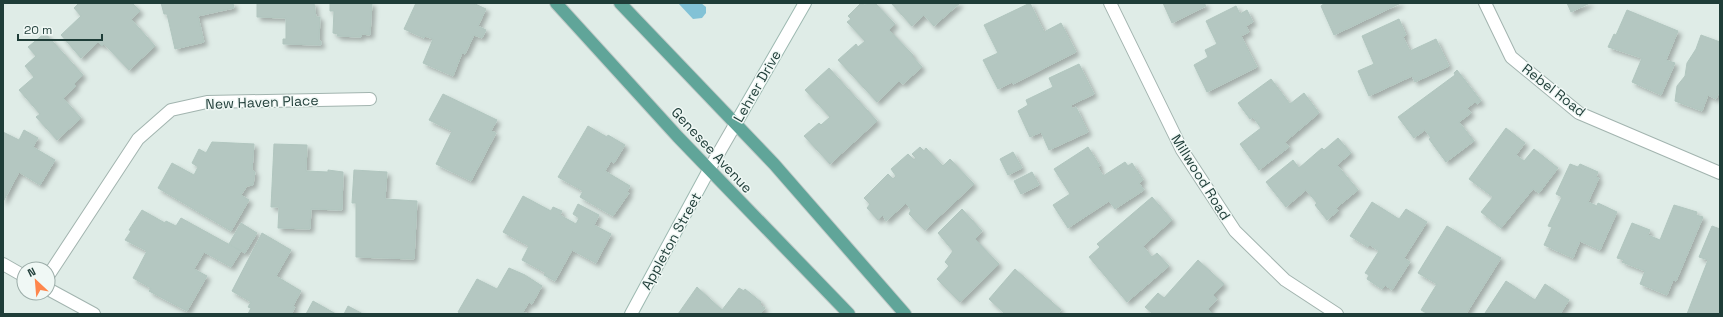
<svg xmlns="http://www.w3.org/2000/svg" width="1723" height="317" font-family="'Space Grotesk',sans-serif">
	<style>
		.water { fill: #82c2d6 }
		.building { fill: #b4c7c1; stroke: #b1c6bf; filter: url(#shadow) }
		.lines { fill: none; stroke-linecap: round; stroke-linejoin: round }
		.street-casing { stroke: #a2b4af; stroke-width: 14 }
		.secondary-casing { stroke: #9db9b1; stroke-width: 14 }
		.primary-casing { stroke: #c0c9c7; stroke-width: 14 }
		.street { stroke: #fff; stroke-width: 12 }
		.secondary { stroke: #fff; stroke-width: 12 }
		.primary { stroke: #60a599; stroke-width: 12 }
		.labels { text-anchor: middle; dominant-baseline: central; stroke-width: 3; stroke-linejoin: round; paint-order: stroke }
		.street-label { font-size: 14px; fill: #1f3d38; stroke: #f0f8f5 }
	</style>
	<defs>
		<filter id="shadow"><feDropShadow dx="3.5" dy="3.5" stdDeviation="2" flood-color="#0004"/></filter>
	</defs>
	<rect width="100%" height="100%" fill="#dfece7"/>
	<!-- water -->
	<path class="water" d="M678 3H701L706 7V13L702 18 693 19Z"/>
	<!-- building -->
	<g class="building">
		<path d="M79 3H132L140 11 131 19 155 46 129 70 104 44 102 46 98 42 81 58 61 35 81 16 74 8Z"/>
		<path d="M161 3H233L234 8 198 16 204 42 175 49 167 14H164Z"/>
		<path d="M257 3H314L316 17H320L319 41H321V45L283 44V39H286V18L257 17Z"/>
		<path d="M330 3H372L370 35 362 34 361 37 337 36 338 34 333 33 334 11H330Z"/>
		<path d="M416 3H473L486 9 478 26 486 30 482 38 474 35 465 54 462 53 453 76 423 63 433 39 425 36 424 38 404 29Z"/>
		<path d="M861 3 865 5 868 3H875L895 24 889 30 913 55 912 56 922 67 903 84 899 81 877 102 838 60 856 44 858 47 865 41 847 22 851 19 848 16Z"/>
		<path d="M891 3H960L934 26 924 15 912 26Z"/>
		<path d="M1030 3 1044 32 1061 23 1076 52 1013 84 1012 82 998 89 983 60 998 53 984 25Z"/>
		<path d="M1163 3H1204L1206 6 1172 23Z"/>
		<path d="M1325 3H1401L1334 35 1321 6Z"/>
		<path d="M1567 3H1590L1571 12Z"/>
		<path d="M1236 6 1240 14 1247 10 1253 22 1246 26 1249 32 1241 36 1257 67 1207 92 1194 65 1208 57 1205 50 1217 44 1206 21Z"/>
		<path d="M1627 10 1678 31 1666 60 1675 63 1661 95 1632 82 1642 58 1608 47 1614 34 1616 35Z"/>
		<path d="M1399 19 1406 35 1403 37 1410 51 1436 39 1449 66 1415 82 1412 76 1369 96 1358 71 1374 64 1362 36Z"/>
		<path d="M45 33 83 75 74 84 76 86 63 98 81 118 57 140 36 117 40 114 19 90 34 77 25 66 36 56 28 47Z"/>
		<path d="M1701 35 1720 42V90L1716 99 1708 95 1702 111 1675 101 1677 86 1685 76 1687 63 1696 49Z"/>
		<path d="M1079 64 1094 94 1071 105 1072 109 1076 107 1088 132 1049 150 1041 132 1030 137 1018 111 1028 105 1026 100 1053 87 1049 78Z"/>
		<path d="M829 68 877 121 830 164 804 136 819 123 821 125 830 117 805 90Z"/>
		<path d="M1457 70 1481 101 1477 104 1475 102 1467 108 1471 113 1459 122 1474 141 1446 162 1429 139 1431 138 1425 130 1414 138 1398 117 1455 75 1454 73Z"/>
		<path d="M1271 79 1290 104 1304 93 1319 113 1285 142 1289 147 1259 170 1240 144 1261 128 1253 117 1250 119 1238 103Z"/>
		<path d="M443 94 497 120 491 131 496 133 471 181 436 164 452 131 429 120Z"/>
		<path d="M588 126 607 137 608 135 625 145 614 163 611 161 605 171 630 186 627 192 629 193 613 216 580 197 583 191 558 177Z"/>
		<path d="M1506 128 1525 143 1516 155 1524 161 1534 149 1558 168 1539 193 1533 189 1501 228 1481 212 1493 197 1469 179Z"/>
		<path d="M24 130 38 138 33 147 55 160 40 185 19 172 3 202V132L19 140Z"/>
		<path d="M1338 138 1351 153 1337 165 1358 190 1336 208 1338 211 1327 220 1315 205 1317 203 1306 190 1286 207 1266 182 1293 160 1299 168 1322 148 1324 150Z"/>
		<path d="M212 142 254 144 252 170 255 172 253 185 247 186 241 195 249 200 231 231 158 188 172 163 194 175 198 167 192 163 199 149 206 153Z"/>
		<path d="M274 144 307 145 306 171 328 172V170L343 172 342 210 311 209 310 229 278 228 279 207H271Z"/>
		<path d="M920 147 924 151 926 148 943 166 950 159 974 184 925 230 909 214 911 210 906 203 886 221 883 215 878 220 867 208 870 204 864 198 888 174 893 179 896 176 891 169 908 154 914 160 916 158 912 154Z"/>
		<path d="M1088 147 1100 166 1098 167 1103 176 1125 162 1128 166 1132 163 1143 180 1139 183 1144 190 1115 209 1109 201 1068 228 1053 205 1070 194 1054 169Z"/>
		<path d="M1013 152 1022 168 1008 175 1000 159Z"/>
		<path d="M1570 164 1578 167 1580 164 1598 172 1596 177 1599 178 1588 202 1597 206 1598 203 1617 212 1600 250 1580 241 1573 258 1544 245 1552 227 1548 226 1562 197 1556 194Z"/>
		<path d="M354 170 387 172 385 199 417 201 414 259 356 257V203H352Z"/>
		<path d="M1032 172 1039 185 1021 194 1014 181Z"/>
		<path d="M523 196 551 211 553 207 562 211 560 215 576 224 579 218 573 214 578 204 599 215 594 225 611 234 596 263 572 250 555 281 544 275 546 273 522 260 529 246 503 232Z"/>
		<path d="M1152 197 1172 220 1143 246 1152 257 1157 253 1169 266 1127 302 1089 257 1100 247 1097 244Z"/>
		<path d="M1372 202 1399 219 1406 209 1427 222 1404 258 1410 262 1392 290 1385 285 1382 289 1367 279 1369 275 1365 273 1379 251 1370 245 1368 247 1350 236Z"/>
		<path d="M1674 205 1697 212 1696 215 1703 217 1676 281 1673 280 1667 295 1640 284 1645 271 1622 262 1624 260 1617 258 1632 223 1650 230 1648 235 1660 240Z"/>
		<path d="M962 209 982 231 975 239 999 264 960 302 937 279 949 266 945 262 953 251 938 233Z"/>
		<path d="M142 210 165 223 166 221 176 226 181 218 241 251 231 267 204 252 194 269 207 276 187 311 149 291 151 288 133 278 147 251 125 240 131 231 129 230Z"/>
		<path d="M241 223 257 233 245 253 229 244Z"/>
		<path d="M1447 226 1501 258 1466 314H1428L1421 310 1437 284 1418 273Z"/>
		<path d="M1712 226 1720 229V308L1718 314H1687L1708 260 1699 257Z"/>
		<path d="M262 233 291 250 276 276 301 291 293 306 295 307 292 313 294 314H248L251 308 248 307 251 302 232 291Z"/>
		<path d="M1198 260 1224 284 1213 295 1217 299 1208 309 1213 314H1153L1145 307 1158 293 1164 298Z"/>
		<path d="M509 268 525 275 542 286 532 304 529 302 523 312 528 314H461L458 312 477 279 497 289Z"/>
		<path d="M1015 269 1061 310 1058 314H1005L989 299Z"/>
		<path d="M1506 281 1535 300 1545 284 1569 300 1560 314H1487L1485 313Z"/>
		<path d="M697 287 722 310 739 288 744 291 745 289 761 302 760 305 765 308 760 314H678Z"/>
		<path d="M313 301 336 314H306Z"/>
		<path d="M348 306 363 314H344Z"/>
	</g>
	<g class="lines">
		<defs>
			<g id="street">
				<path d="M1110 3 1182 150 1235 231 1285 280 1337 314"/>
				<path d="M1485 3 1511 57 1579 113 1720 173"/>
				<path d="M710 168 736 123"/>
				<path d="M3 264 24 276"/>
				<path d="M48 276 138 139 171 110 207 102 370 99"/>
				<path d="M48 289 94 314"/>
			</g>
			<g id="secondary">
				<path d="M736 123 805 3"/>
				<path d="M631 314 710 168"/>
			</g>
			<g id="primary">
				<path d="M556 3 678 137 849 314"/>
				<path d="M620 3 774 164 905 314"/>
			</g>
		</defs>
		<!-- street casing -->
		<use href="#street" class="street-casing"/>
		<!-- secondary casing -->
		<use href="#secondary" class="secondary-casing"/>
		<!-- primary casing -->
		<use href="#primary" class="primary-casing"/>
		<!-- street -->
		<use href="#street" class="street"/>
		<!-- secondary -->
		<use href="#secondary" class="secondary"/>
		<!-- primary -->
		<use href="#primary" class="primary"/>
	</g>
	<g class="labels">
		<!-- street labels -->
		<g class="street-label">
			<text transform="translate(757 86) rotate(-60)">Lehrer Drive</text>
			<text transform="translate(1554 90) rotate(38)">Rebel Road</text>
			<text transform="translate(262 102) rotate(-2)">New Haven Place</text>
			<text transform="translate(712 150) rotate(47)">Genesee Avenue</text>
			<text transform="translate(1201 177) rotate(58)">Millwood Road</text>
			<text transform="translate(671 241) rotate(-61)">Appleton Street</text>
		</g>
	</g>
	<!-- border -->
	<rect width="1723" height="317" fill="none" stroke="#1f3d38" stroke-width="8"/>
	<!-- north arrow -->
	<g transform="translate(36 281) rotate(334)"><circle r="19" fill="#f0f8f5" stroke="#9cada9"/>
	<path d="M0-3L7 15L0 10L-7 15Z" fill="#fe864c"/>
	<text y="-6" font-size="11" font-weight="bold" text-anchor="middle" fill="#1f3d38">N</text>
	</g>
	<!-- scale -->
	<path d="M18 34v6h84v-6" fill="none" stroke="#1f3d38" stroke-width="2"/>
	<text x="24" y="34" font-size="12" fill="#1f3d38" stroke="#f0f8f5" stroke-width="3" paint-order="stroke">20 m</text>
</svg>
